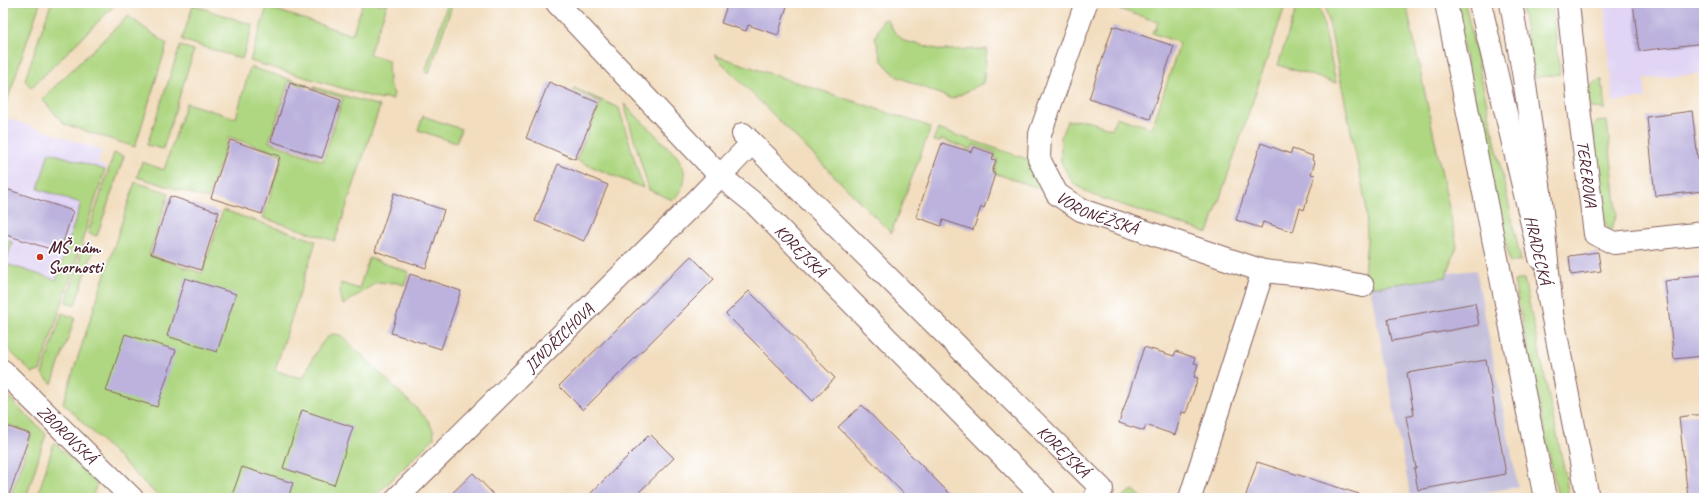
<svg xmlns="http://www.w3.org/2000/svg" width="1707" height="501" font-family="Caveat,sans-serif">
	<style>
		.built { fill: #e1d4f4 }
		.industrial { fill: #c5c0db }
		.green { fill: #afd782; stroke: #7c7b56 }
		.building { fill: #bcb2dd }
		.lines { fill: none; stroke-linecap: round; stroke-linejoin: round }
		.street-casing { stroke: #85625e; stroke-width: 24 }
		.secondary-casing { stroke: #85625e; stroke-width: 24 }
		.highway-casing { stroke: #85625e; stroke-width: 24 }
		.street { stroke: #fff; stroke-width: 22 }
		.secondary { stroke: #fff; stroke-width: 22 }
		.highway { stroke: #fff; stroke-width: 22 }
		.poi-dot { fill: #c8321e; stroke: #fff; stroke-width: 1.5 }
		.labels { text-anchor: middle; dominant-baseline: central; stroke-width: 3.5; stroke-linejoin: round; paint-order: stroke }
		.street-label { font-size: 17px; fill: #4a1f2b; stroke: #fff }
		.poi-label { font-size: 17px; font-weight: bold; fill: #4a1f2b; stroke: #fff; text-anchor: start }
	</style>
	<rect width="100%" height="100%" fill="#fff"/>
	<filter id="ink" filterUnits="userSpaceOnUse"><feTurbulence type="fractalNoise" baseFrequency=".025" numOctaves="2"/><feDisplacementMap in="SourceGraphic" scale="8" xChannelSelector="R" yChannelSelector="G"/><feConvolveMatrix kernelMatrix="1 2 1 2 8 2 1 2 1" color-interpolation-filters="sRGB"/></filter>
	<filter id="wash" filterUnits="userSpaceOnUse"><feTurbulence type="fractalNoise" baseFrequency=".012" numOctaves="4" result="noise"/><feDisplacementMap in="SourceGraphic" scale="16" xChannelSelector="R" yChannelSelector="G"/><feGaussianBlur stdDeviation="0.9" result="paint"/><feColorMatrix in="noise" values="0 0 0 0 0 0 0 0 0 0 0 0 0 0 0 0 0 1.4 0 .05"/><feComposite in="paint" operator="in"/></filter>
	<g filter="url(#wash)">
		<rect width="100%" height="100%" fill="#f2ddbe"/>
		<!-- built -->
		<g class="built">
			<path d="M1604 3H1704V73L1644 79 1646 98 1613 102Z"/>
			<path d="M3 117 102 150 98 164 106 167 40 371 32 373 3 344Z"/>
		</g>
		<!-- industrial -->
		<path class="industrial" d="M1476 270 1518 487 1446 498H1411L1369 282Z"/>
		<!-- green -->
		<g class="green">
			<path d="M3 3H40L6 104 3 103Z"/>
			<path d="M51 3H111L114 6 31 88 25 80Z"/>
			<path d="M363 3H376L384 5 385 3H388L369 54 388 60 389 84 394 94 392 100 383 97 382 100 250 61 267 7 352 35Z"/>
			<path d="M448 3H453L429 73 425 72Z"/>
			<path d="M1111 3H1235L1241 5 1242 3H1286L1208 233 1092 195 1073 183 1061 162V137L1067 121 1085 120 1112 129 1116 117 1152 128 1180 43 1152 33 1153 30 1155 31 1158 22 1119 9Z"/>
			<path d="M1298 3H1319L1336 83 1278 65Z"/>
			<path d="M1325 3H1406L1457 246 1446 277 1382 286H1363L1367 239 1366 205Z"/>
			<path d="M1454 3H1465L1521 261 1510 263Z"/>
			<path d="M1521 3H1552L1560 74 1534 78Z"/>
			<path d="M193 5 253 25 242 59 182 40Z"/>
			<path d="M128 16 167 44 135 147 64 124 42 99Z"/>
			<path d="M887 19 893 30 904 41 941 50 987 49 983 83 952 99 896 76 882 61 875 37 883 20Z"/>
			<path d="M180 46 194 50 163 149 147 145Z"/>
			<path d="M714 55 931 127 891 233Z"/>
			<path d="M250 67 307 85V87L289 81 269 142 323 161 343 98 313 89 314 87 380 106 335 241 263 218 283 155 229 137 208 199 137 177 142 162 164 170 186 103 236 118Z"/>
			<path d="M1599 80H1602L1605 109 1591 108C1585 96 1586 86 1599 80Z"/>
			<path d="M574 88 619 108 643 188 576 160 601 102 573 90Z"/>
			<path d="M624 104 676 155C688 172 688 184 673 200L649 190Z"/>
			<path d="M423 116 461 129 456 143 418 130Z"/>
			<path d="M1607 121 1617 214 1610 232 1600 213 1593 127 1597 122Z"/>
			<path d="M938 129 1033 161 1044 190 994 173 998 159 994 158 996 153 973 145 971 150 941 139 940 142 933 141Z"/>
			<path d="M49 152 105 170 40 371 32 373 3 344V239L12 242 6 264 56 280 81 203 38 189Z"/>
			<path d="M114 153 124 156 97 236 88 233Z"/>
			<path d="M135 182 169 193 149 255 202 273 223 210 316 241 275 370 289 375 303 378C308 368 322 336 333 334 336 334 340 335 342 336L427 419 433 430 434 438 373 498H160L63 403Z"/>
			<path d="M84 244 94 248 75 305 66 302Z"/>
			<path d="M369 258 409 272 404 285 393 282 392 283 377 282 343 305 340 292 341 283 359 289Z"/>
			<path d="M1524 279 1566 478 1569 498H1558L1514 281Z"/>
			<path d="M62 313 75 318 52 384 42 374Z"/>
			<path d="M3 392 46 434 26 498H19L11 495 32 433 3 423Z"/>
			<path d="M54 442 97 484 92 498H37Z"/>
			<path d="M1134 490 1142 498H1122L1129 492Z"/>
		</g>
		<g id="blocks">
			<!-- building -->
			<g class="building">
				<path d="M728 3H788L778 35 748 25 746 31 721 23Z"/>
				<path d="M1633 3H1704V43L1639 51Z"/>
				<path d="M1113 26 1174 46 1150 119 1089 99Z"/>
				<path d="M549 82 599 103 575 159 526 138Z"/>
				<path d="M290 83 341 100 322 158 271 141Z"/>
				<path d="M1692 111 1698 159 1704 158V191L1655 196 1647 117Z"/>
				<path d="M230 140 280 156 262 214 211 198Z"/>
				<path d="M942 143 972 152 974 147 994 154 992 159 996 160 992 172 995 174 984 208 981 207 973 230 943 220 941 226 916 217Z"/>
				<path d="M1261 143 1291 154 1292 149 1313 156 1312 160 1315 162 1311 174 1315 175 1304 210 1300 208 1293 232 1263 222 1261 228 1236 220Z"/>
				<path d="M558 164 608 185 584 241 535 221Z"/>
				<path d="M3 188 73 211 60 252 3 234Z"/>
				<path d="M394 193 444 210 426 268 375 251Z"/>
				<path d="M170 196 219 212 201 270 151 254Z"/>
				<path d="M1598 252 1601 271 1571 275 1569 256Z"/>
				<path d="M691 256 714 279 583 410 559 386Z"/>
				<path d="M410 274 461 291 441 349 391 333Z"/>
				<path d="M1704 275V356L1674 359 1665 281 1679 279V277Z"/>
				<path d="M185 278 236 294 217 352 167 336Z"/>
				<path d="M749 291 835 378 813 401 726 314Z"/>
				<path d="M1475 303 1479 325 1392 341 1388 319Z"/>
				<path d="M125 334 176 350 157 407 106 391Z"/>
				<path d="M1144 347 1174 356 1176 351 1195 358 1194 363 1198 364 1194 377 1198 378 1186 413 1182 412 1175 435 1146 425 1144 431 1119 423Z"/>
				<path d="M1486 360 1506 474 1418 490 1414 468H1416L1406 417 1414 415 1407 373Z"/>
				<path d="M862 405 882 426 954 498H908L838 427Z"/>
				<path d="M302 410 353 427 334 485 283 468Z"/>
				<path d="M1704 414V498H1688L1679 417Z"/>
				<path d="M3 425 30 434 8 498H3Z"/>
				<path d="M650 434 674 458 633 498H586Z"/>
				<path d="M1257 462 1359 494 1358 498H1245Z"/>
				<path d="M242 467 293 483 288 498H231Z"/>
				<path d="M473 473 497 498H447Z"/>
			</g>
		</g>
	</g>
	<g filter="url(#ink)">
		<use href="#blocks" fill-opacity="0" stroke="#85625e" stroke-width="1"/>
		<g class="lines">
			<defs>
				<g id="street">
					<path id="s1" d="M1086 3 1040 134 1039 159 1057 194 1081 210 1263 271 1313 276 1363 286"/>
					<path id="s2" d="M1568 3 1580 117 1595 234 1614 243 1704 233"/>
					<path id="s3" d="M743 134 1102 489 1094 498"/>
					<path id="s4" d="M752 143 720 176 755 204 1044 498"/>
					<path id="s5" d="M3 371 132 498"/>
					<path d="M1190 498 1263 271"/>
				</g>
				<g id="secondary">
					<path d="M1446 3 1545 498"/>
					<path d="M1480 3 1540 258"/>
					<path d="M1548 293 1588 498"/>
					<path id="s6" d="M397 498 695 202 720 176 557 3"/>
				</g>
				<path id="highway" d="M1511 3 1524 78 1540 192 1552 311"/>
			</defs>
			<!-- street casing -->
			<use href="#street" class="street-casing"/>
			<!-- secondary casing -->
			<use href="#secondary" class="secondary-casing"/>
			<!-- highway casing -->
			<use href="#highway" class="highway-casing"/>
			<!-- street -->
			<use href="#street" class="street"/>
			<!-- secondary -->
			<use href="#secondary" class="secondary"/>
			<!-- highway -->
			<use href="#highway" class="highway"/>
		</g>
	</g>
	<!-- markers -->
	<circle class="poi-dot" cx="40" cy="257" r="4"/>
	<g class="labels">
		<!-- street labels -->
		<g class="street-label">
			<text stroke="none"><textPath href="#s2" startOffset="172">TEREROVA</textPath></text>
			<text stroke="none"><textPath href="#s1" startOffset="248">VORONĚŽSKÁ</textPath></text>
			<text stroke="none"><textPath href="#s4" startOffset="156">KOREJSKÁ</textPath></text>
			<text transform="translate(1538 250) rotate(77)">HRADECKÁ</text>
			<text stroke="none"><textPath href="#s6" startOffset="228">JINDŘICHOVA</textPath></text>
			<text stroke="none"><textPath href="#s5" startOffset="90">ZBOROVSKÁ</textPath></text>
			<text stroke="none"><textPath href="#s3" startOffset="451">KOREJSKÁ</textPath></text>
		</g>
		<!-- poi labels -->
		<g class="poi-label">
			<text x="48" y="247">MŠ nám.<tspan x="48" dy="20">Svornosti</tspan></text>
		</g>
	</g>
	<!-- margin -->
	<rect width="1707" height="501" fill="none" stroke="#fff" stroke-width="16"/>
</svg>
